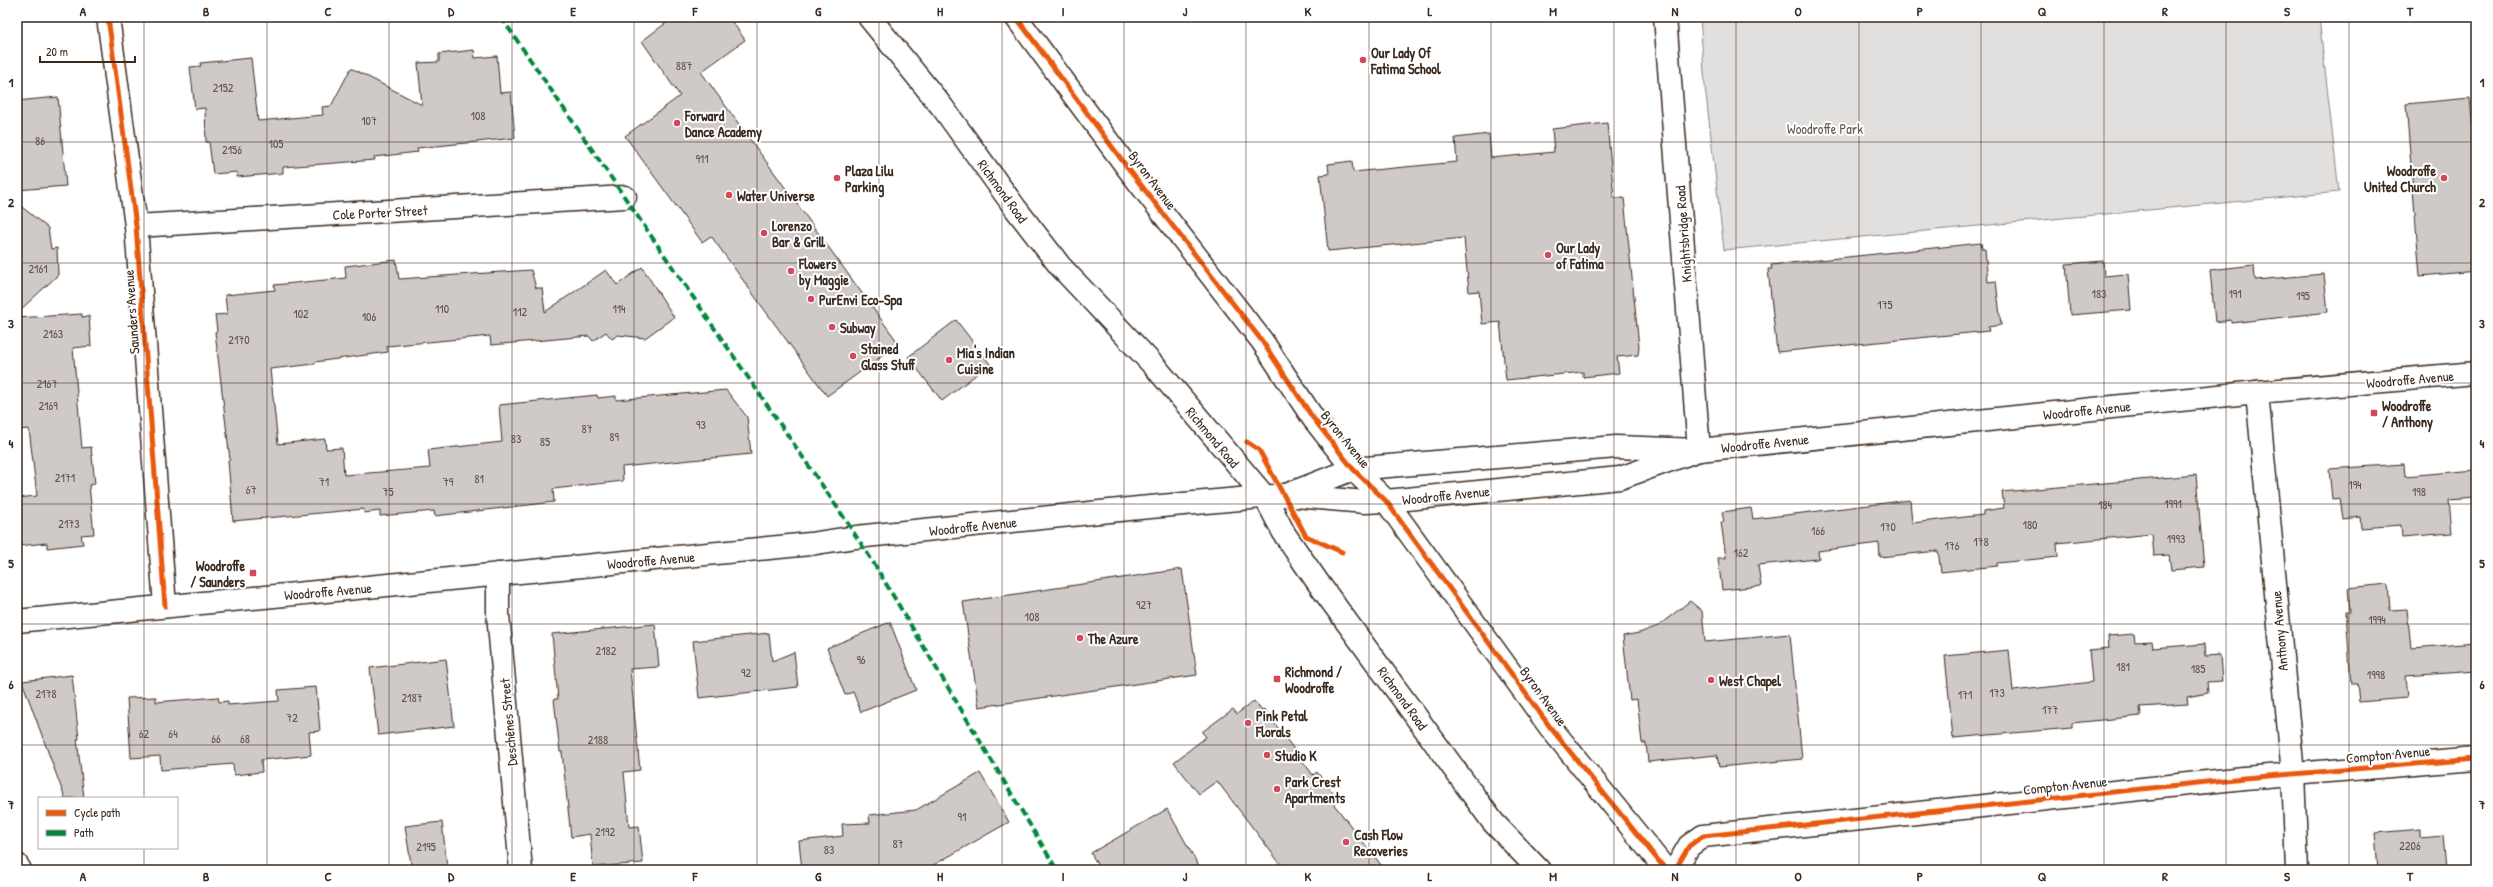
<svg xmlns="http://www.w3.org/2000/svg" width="2493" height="887" font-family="'Patrick Hand',sans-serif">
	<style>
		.green { fill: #e2e0de; stroke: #8e857e }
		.building { fill: #cfcac7; stroke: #3b2a1e }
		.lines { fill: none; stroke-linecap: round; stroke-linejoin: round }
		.minor-casing { stroke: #3b2a1e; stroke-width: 25 }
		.tertiary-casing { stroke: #3b2a1e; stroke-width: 25 }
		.secondary-casing { stroke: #3b2a1e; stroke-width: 25 }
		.minor { stroke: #fff; stroke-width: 22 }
		.tertiary { stroke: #fff; stroke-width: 22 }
		.secondary { stroke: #fff; stroke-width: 22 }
		.quiet { stroke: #00873e; stroke-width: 4; stroke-dasharray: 8 4; stroke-linecap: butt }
		.cycleway-casing { stroke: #fff; stroke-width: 8 }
		.cycleway { stroke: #e8590c; stroke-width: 5 }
		.grid { fill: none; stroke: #3b2a1e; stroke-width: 1; stroke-opacity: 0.55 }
		.poi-dot { fill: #d1495b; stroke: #fff; stroke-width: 1.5 }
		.labels { text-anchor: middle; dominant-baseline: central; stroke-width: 4; stroke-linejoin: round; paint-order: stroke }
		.number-label { font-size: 12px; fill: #605248 }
		.poi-label { font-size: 14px; font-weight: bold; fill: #3b2a1e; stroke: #fff; text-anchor: start }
		.park-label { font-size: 14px; fill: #65584e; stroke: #fff }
		.street-label { font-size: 14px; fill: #3b2a1e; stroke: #fff }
		.neatline { fill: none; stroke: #3b2a1e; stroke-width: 1.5 }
		.grid-label { font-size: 13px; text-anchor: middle; font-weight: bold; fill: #3b2a1e }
	</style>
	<rect width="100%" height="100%" fill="#fff"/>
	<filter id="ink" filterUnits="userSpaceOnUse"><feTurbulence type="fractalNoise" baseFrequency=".025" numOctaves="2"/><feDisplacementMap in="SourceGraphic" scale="8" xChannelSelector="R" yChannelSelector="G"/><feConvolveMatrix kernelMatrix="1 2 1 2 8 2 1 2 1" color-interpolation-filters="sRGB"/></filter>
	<g filter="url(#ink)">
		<!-- green -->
		<path class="green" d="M1700 17H2319L2339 192 1724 250 1705 86Z"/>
		<!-- building -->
		<g class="building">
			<path d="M674 17H729L745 40 701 72 899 344 827 396 711 236 702 242 625 136 680 96 642 41Z"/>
			<path d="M474 50 475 58 497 56 500 93 511 92 515 138 417 148 418 152 374 157 375 160 283 167V173L237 177V172L213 174 209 142H206L205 108 195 109 190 67 201 66 200 63 251 58 258 121 323 115 322 107 331 106 351 68 422 105 418 63 439 62V54Z"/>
			<path d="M58 97 66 186 17 190V101Z"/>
			<path d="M2470 98 2476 169V271L2420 276 2406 104Z"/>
			<path d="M1607 123 1614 198H1624L1639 347 1638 355 1617 357 1619 373 1583 377V372L1506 380 1500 322 1482 324 1479 291 1469 292 1464 238 1328 251 1320 175 1329 174 1328 164 1352 161 1353 172 1457 162 1455 138 1489 134 1491 158 1554 152 1552 129Z"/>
			<path d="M17 203 48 228 51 249 57 248 58 275 17 313Z"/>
			<path d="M1981 243 1982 249H1985L1988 282 1996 281 2001 325 1988 327 1989 331 1777 352 1768 269H1772L1771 265Z"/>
			<path d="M396 260 399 279 531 270 536 288H542L545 312 606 270 617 285 642 267 674 317 645 338 618 335 612 339 606 332 593 341 589 336 491 345 490 336 387 346 388 352 315 362V364L270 369 278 444 325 439 326 449 342 448 344 475 430 468 428 450 502 442 499 405 597 395 598 398 616 396V400L726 390 747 417 751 454 622 467 623 481 553 489 554 502 435 516 434 511 380 516V511L364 513V509L233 521 228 460H230L215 332 217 331 215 315 227 314 225 295 275 290 274 285 346 278 345 266Z"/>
			<path d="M2103 261 2104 276 2128 274 2131 310 2070 315 2066 264Z"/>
			<path d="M2254 265 2255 280 2324 274 2328 312 2231 323V320L2215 322 2210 270Z"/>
			<path d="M82 314V317L89 316 91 346 73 348 82 448 91 447 95 484 89 485 94 534 81 535 83 544 47 548V543L17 546V498L37 496 29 429 17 430V318Z"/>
			<path d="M956 320 990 364 942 401 908 357Z"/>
			<path d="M2404 464 2405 476 2476 470V498L2449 500 2452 533 2402 537 2401 525 2361 528 2360 517 2343 519 2340 498 2332 499 2329 469Z"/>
			<path d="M2196 475 2204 567 2171 570 2169 555 2154 556 2152 534 2057 543 2058 557 1997 563V566L1941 572 1938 551 1880 557 1879 543 1818 551 1819 558 1817 559 1758 565 1761 586 1722 590 1718 558H1726L1721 522H1724L1722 512 1751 508 1753 519 1910 500 1912 523 1983 515V511L2004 508 2002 492Z"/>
			<path d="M1182 569 1197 675 979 707 963 602Z"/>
			<path d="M2388 584 2390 610 2407 609 2411 648 2476 643V671L2405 676 2407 698 2359 702 2357 684H2351L2346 612H2350L2348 588Z"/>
			<path d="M1690 601 1702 611 1705 642 1790 634 1802 759 1719 767 1717 755 1648 762 1646 743H1642L1637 699 1630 700 1623 636 1639 633 1658 626Z"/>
			<path d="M890 622 916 690 861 712 853 692 845 695 827 648Z"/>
			<path d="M655 624 659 667 630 669 640 770 624 772 629 827 639 826 643 863 593 867 590 834 571 837 562 752H560L554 699H558L552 634Z"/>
			<path d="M769 633 772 661 794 652 798 687 699 698 693 641Z"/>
			<path d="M2134 634 2135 642 2152 641 2153 648 2204 644 2205 656 2220 655 2222 681 2207 682 2208 693 2187 697 2188 704 2140 707 2141 716 2072 723V728L1953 738 1945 656 2009 650 2013 691 2092 682 2089 650 2109 648 2108 636Z"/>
			<path d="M446 659 454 726 378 735 370 668Z"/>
			<path d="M72 675 79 739H77L84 798H65L22 681Z"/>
			<path d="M316 687 320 731 309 732 311 755 261 760 262 772 234 775 233 764 161 770 160 756 131 758 127 698 156 697V702L218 697 219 702 228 701V705L279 701 278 690Z"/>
			<path d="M1254 701 1262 711 1264 709 1313 775 1317 772 1337 798 1332 802 1385 870H1285L1217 781 1199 794 1174 762 1206 737 1202 732 1233 709 1237 714Z"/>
			<path d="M980 773 1009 822 925 870H802L799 841 843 836 842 824 870 823 869 815 916 810Z"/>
			<path d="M1167 809 1201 870H1100L1091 853Z"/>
			<path d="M442 822 447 866 444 867 445 870H412L405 826Z"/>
			<path d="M2420 829V837L2443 835 2446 870H2378L2375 833Z"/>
		</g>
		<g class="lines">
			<defs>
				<g id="minor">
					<path d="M108 17 136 226 165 606"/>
					<path d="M1665 17 1699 450"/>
					<path d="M136 226 625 197"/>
					<path d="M2257 392 2293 774 2297 870"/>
					<path d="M1386 501 1550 727 1666 870"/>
					<path d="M498 574V614L521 870"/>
					<path d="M17 865 20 870"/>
					<path d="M1675 870 1689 846 1703 836 2244 778 2476 759"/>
				</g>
				<path id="tertiary" d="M1016 17 1127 167 1262 341 1313 418 1353 469 1386 501"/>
				<g id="secondary">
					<path d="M869 17 943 108 1016 209 1060 266 1157 369 1265 497 1285 535 1319 584 1493 822 1539 870"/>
					<path d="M1289 494 1353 469 1616 447 1699 450 2257 392 2476 373"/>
					<path d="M17 621 810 544 856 537 1139 508 1284 495 1365 502 1386 501 1620 478 1699 450"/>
				</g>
			</defs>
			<!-- minor casing -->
			<use href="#minor" class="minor-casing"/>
			<!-- tertiary casing -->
			<use href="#tertiary" class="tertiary-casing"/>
			<!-- secondary casing -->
			<use href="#secondary" class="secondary-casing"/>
			<!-- minor -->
			<use href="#minor" class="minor"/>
			<!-- tertiary -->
			<use href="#tertiary" class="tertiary"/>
			<!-- secondary -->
			<use href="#secondary" class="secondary"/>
			<!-- quiet -->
			<path class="quiet" d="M501 17 837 507 873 562 1057 870"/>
			<defs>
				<g id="cycleway">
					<path d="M108 17 136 226 165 606"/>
					<path d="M1016 17 1127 167 1262 341 1313 418 1353 469 1386 501 1550 727 1666 870"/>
					<path d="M1247 442 1259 450 1306 536 1342 552"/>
					<path d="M1675 870 1689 846 1703 836 2244 778 2476 759"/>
				</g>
			</defs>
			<!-- cycleway casing -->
			<use href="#cycleway" class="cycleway-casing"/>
			<!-- cycleway -->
			<use href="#cycleway" class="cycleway"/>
		</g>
	</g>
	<!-- grid -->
	<path class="grid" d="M144 17V798M267 17V870M389 17V870M512 17V870M634 17V870M757 17V870M879 17V870M1002 17V870M1124 17V870M1246 17V870M1369 17V870M1491 17V870M1614 17V870M1736 17V870M1859 17V870M1981 17V870M2104 17V870M2226 17V870M2349 17V870M17 142H2476M17 263H2476M17 383H2476M17 504H2476M17 624H2476M17 745H2476M144 848V870"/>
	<!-- markers -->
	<g class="poi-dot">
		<circle cx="1363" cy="60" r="4"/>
		<circle cx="677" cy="123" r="4"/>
		<circle cx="837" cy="178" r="4"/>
		<circle cx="2444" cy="178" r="4"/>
		<circle cx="729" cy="195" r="4"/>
		<circle cx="764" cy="233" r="4"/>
		<circle cx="1548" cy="255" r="4"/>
		<circle cx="791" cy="271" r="4"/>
		<circle cx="811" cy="299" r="4"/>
		<circle cx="832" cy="327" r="4"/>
		<circle cx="853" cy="356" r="4"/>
		<circle cx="949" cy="360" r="4"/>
		<rect x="2370" y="409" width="8" height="8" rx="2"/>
		<rect x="249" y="569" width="8" height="8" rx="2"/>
		<circle cx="1080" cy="638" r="4"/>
		<rect x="1273" y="675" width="8" height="8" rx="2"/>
		<circle cx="1711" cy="680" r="4"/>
		<circle cx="1248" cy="723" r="4"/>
		<circle cx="1267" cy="755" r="4"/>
		<circle cx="1277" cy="789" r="4"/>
		<circle cx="1346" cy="842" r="4"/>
	</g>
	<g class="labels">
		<!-- number labels -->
		<g class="number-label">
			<text x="684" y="65">887</text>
			<text x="223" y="87">2152</text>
			<text x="478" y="115">108</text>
			<text x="369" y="120">107</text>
			<text x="40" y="140">86</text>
			<text x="276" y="143">105</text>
			<text x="232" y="149">2156</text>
			<text x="702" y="158">911</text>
			<text x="38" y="268">2161</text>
			<text x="2099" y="293">183</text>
			<text x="2235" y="293">191</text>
			<text x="2303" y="295">195</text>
			<text x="1885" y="304">175</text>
			<text x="442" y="308">110</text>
			<text x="619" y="308">114</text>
			<text x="520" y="311">112</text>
			<text x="301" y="313">102</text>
			<text x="369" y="316">106</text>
			<text x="53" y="333">2163</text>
			<text x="239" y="339">2170</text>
			<text x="47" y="383">2167</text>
			<text x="48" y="405">2169</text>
			<text x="701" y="424">93</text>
			<text x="587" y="428">87</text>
			<text x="614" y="436">89</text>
			<text x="516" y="438">83</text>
			<text x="545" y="441">85</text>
			<text x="65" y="477">2171</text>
			<text x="479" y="478">81</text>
			<text x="324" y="481">71</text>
			<text x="448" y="481">79</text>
			<text x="2355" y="484">194</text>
			<text x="251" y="489">67</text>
			<text x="388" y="491">75</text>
			<text x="2419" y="491">198</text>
			<text x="2173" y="503">1991</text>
			<text x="2105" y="504">184</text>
			<text x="69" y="523">2173</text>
			<text x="2030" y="524">180</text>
			<text x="1888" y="526">170</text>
			<text x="1818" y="530">166</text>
			<text x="2176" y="538">1993</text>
			<text x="1981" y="541">178</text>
			<text x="1952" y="545">176</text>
			<text x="1741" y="552">162</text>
			<text x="1144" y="604">927</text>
			<text x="1032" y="616">108</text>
			<text x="2377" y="619">1994</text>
			<text x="606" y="650">2182</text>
			<text x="861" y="659">96</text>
			<text x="2123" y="666">181</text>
			<text x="2198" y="668">185</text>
			<text x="746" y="672">92</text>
			<text x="2376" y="674">1998</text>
			<text x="1997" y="692">173</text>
			<text x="46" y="693">2178</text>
			<text x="1965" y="694">171</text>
			<text x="412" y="697">2187</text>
			<text x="2050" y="709">177</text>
			<text x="292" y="717">72</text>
			<text x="144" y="733">62</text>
			<text x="173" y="733">64</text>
			<text x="216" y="738">66</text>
			<text x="245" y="738">68</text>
			<text x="598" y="739">2188</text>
			<text x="962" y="816">91</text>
			<text x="605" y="831">2192</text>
			<text x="898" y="843">87</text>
			<text x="2410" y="845">2206</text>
			<text x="426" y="846">2195</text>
			<text x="829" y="849">83</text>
		</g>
		<!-- poi labels -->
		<g class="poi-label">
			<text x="1371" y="52">Our Lady Of<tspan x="1371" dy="16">Fatima School</tspan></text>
			<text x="685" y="115">Forward<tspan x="685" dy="16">Dance Academy</tspan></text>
			<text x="845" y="170">Plaza Lilu<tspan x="845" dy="16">Parking</tspan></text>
			<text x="2436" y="170" text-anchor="end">Woodroffe<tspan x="2436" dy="16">United Church</tspan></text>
			<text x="737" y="195">Water Universe</text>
			<text x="772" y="225">Lorenzo<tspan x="772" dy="16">Bar &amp; Grill</tspan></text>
			<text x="1556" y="247">Our Lady<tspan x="1556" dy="16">of Fatima</tspan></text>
			<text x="799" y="263">Flowers<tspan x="799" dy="16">by Maggie</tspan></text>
			<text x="819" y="299">PurEnvi Eco-Spa</text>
			<text x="840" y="327">Subway</text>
			<text x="861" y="348">Stained<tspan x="861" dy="16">Glass Stuff</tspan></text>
			<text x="957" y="352">Mia's Indian<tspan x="957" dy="16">Cuisine</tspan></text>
			<text x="2382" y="405">Woodroffe<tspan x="2382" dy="16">/ Anthony</tspan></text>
			<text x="245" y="565" text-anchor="end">Woodroffe<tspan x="245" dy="16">/ Saunders</tspan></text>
			<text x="1088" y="638">The Azure</text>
			<text x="1285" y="671">Richmond /<tspan x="1285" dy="16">Woodroffe</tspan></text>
			<text x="1719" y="680">West Chapel</text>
			<text x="1256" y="715">Pink Petal<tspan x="1256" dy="16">Florals</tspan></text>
			<text x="1275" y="755">Studio K</text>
			<text x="1285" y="781">Park Crest<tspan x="1285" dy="16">Apartments</tspan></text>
			<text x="1354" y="834">Cash Flow<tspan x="1354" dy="16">Recoveries</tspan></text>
		</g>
		<!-- park labels -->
		<g class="park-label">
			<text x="1825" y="128">Woodroffe Park</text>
		</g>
		<!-- street labels -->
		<g class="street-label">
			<text transform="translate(1153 180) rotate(53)">Byron Avenue</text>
			<text transform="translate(1003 191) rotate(54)">Richmond Road</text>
			<text transform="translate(380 212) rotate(-3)">Cole Porter Street</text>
			<text transform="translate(1683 234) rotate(-94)">Knightsbridge Road</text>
			<text transform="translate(131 312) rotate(-94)">Saunders Avenue</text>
			<text transform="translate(2410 379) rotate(-5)">Woodroffe Avenue</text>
			<text transform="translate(2087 410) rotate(-6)">Woodroffe Avenue</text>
			<text transform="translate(1213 437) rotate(50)">Richmond Road</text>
			<text transform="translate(1346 439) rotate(51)">Byron Avenue</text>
			<text transform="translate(1765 443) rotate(-6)">Woodroffe Avenue</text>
			<text transform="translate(1446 495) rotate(-6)">Woodroffe Avenue</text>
			<text transform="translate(973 526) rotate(-6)">Woodroffe Avenue</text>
			<text transform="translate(651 560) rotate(-5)">Woodroffe Avenue</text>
			<text transform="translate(328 591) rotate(-5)">Woodroffe Avenue</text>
			<text transform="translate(2279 631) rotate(-95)">Anthony Avenue</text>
			<text transform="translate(1544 696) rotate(54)">Byron Avenue</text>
			<text transform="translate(1403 698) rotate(54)">Richmond Road</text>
			<text transform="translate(508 722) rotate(-95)">Deschênes Street</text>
			<text transform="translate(2388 754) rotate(-5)">Compton Avenue</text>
			<text transform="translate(2065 785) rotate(-6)">Compton Avenue</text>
		</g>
	</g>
	<!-- margin -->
	<rect width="2493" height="887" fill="none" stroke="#fff" stroke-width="44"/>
	<!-- legend -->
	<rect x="38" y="797" width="140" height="52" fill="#ffffff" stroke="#b1aaa5"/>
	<rect x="46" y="810" width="20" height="6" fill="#e8590c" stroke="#b1aaa5"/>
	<text x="74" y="817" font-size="12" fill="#3b2a1e">Cycle path</text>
	<rect x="46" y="830" width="20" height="6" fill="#00873e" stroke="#b1aaa5"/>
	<text x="74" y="837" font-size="12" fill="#3b2a1e">Path</text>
	<!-- scale -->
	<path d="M40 56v6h95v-6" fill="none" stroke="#3b2a1e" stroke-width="2"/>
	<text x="46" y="56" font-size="12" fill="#3b2a1e" stroke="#ffffff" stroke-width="3" paint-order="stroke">20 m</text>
	<rect x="22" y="22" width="2449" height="843" class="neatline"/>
	<g class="grid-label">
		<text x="83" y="16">A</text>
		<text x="206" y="16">B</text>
		<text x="328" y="16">C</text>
		<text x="451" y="16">D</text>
		<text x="573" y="16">E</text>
		<text x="695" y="16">F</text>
		<text x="818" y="16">G</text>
		<text x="940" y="16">H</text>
		<text x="1063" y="16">I</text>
		<text x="1185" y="16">J</text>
		<text x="1308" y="16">K</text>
		<text x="1430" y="16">L</text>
		<text x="1553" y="16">M</text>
		<text x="1675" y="16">N</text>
		<text x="1798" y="16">O</text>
		<text x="1920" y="16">P</text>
		<text x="2042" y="16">Q</text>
		<text x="2165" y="16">R</text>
		<text x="2287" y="16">S</text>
		<text x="2410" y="16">T</text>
		<text x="11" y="87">1</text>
		<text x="2482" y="87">1</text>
		<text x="11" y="207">2</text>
		<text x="2482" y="207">2</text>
		<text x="11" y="328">3</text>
		<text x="2482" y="328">3</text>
		<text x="11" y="448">4</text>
		<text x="2482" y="448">4</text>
		<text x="11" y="568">5</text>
		<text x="2482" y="568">5</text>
		<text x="11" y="689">6</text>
		<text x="2482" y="689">6</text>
		<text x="11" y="809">7</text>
		<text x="2482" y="809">7</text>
		<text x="83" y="881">A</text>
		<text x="206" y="881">B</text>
		<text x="328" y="881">C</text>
		<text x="451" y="881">D</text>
		<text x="573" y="881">E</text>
		<text x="695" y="881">F</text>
		<text x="818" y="881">G</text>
		<text x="940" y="881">H</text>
		<text x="1063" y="881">I</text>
		<text x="1185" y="881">J</text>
		<text x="1308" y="881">K</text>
		<text x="1430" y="881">L</text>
		<text x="1553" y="881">M</text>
		<text x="1675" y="881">N</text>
		<text x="1798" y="881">O</text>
		<text x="1920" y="881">P</text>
		<text x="2042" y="881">Q</text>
		<text x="2165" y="881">R</text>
		<text x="2287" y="881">S</text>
		<text x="2410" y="881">T</text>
	</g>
</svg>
